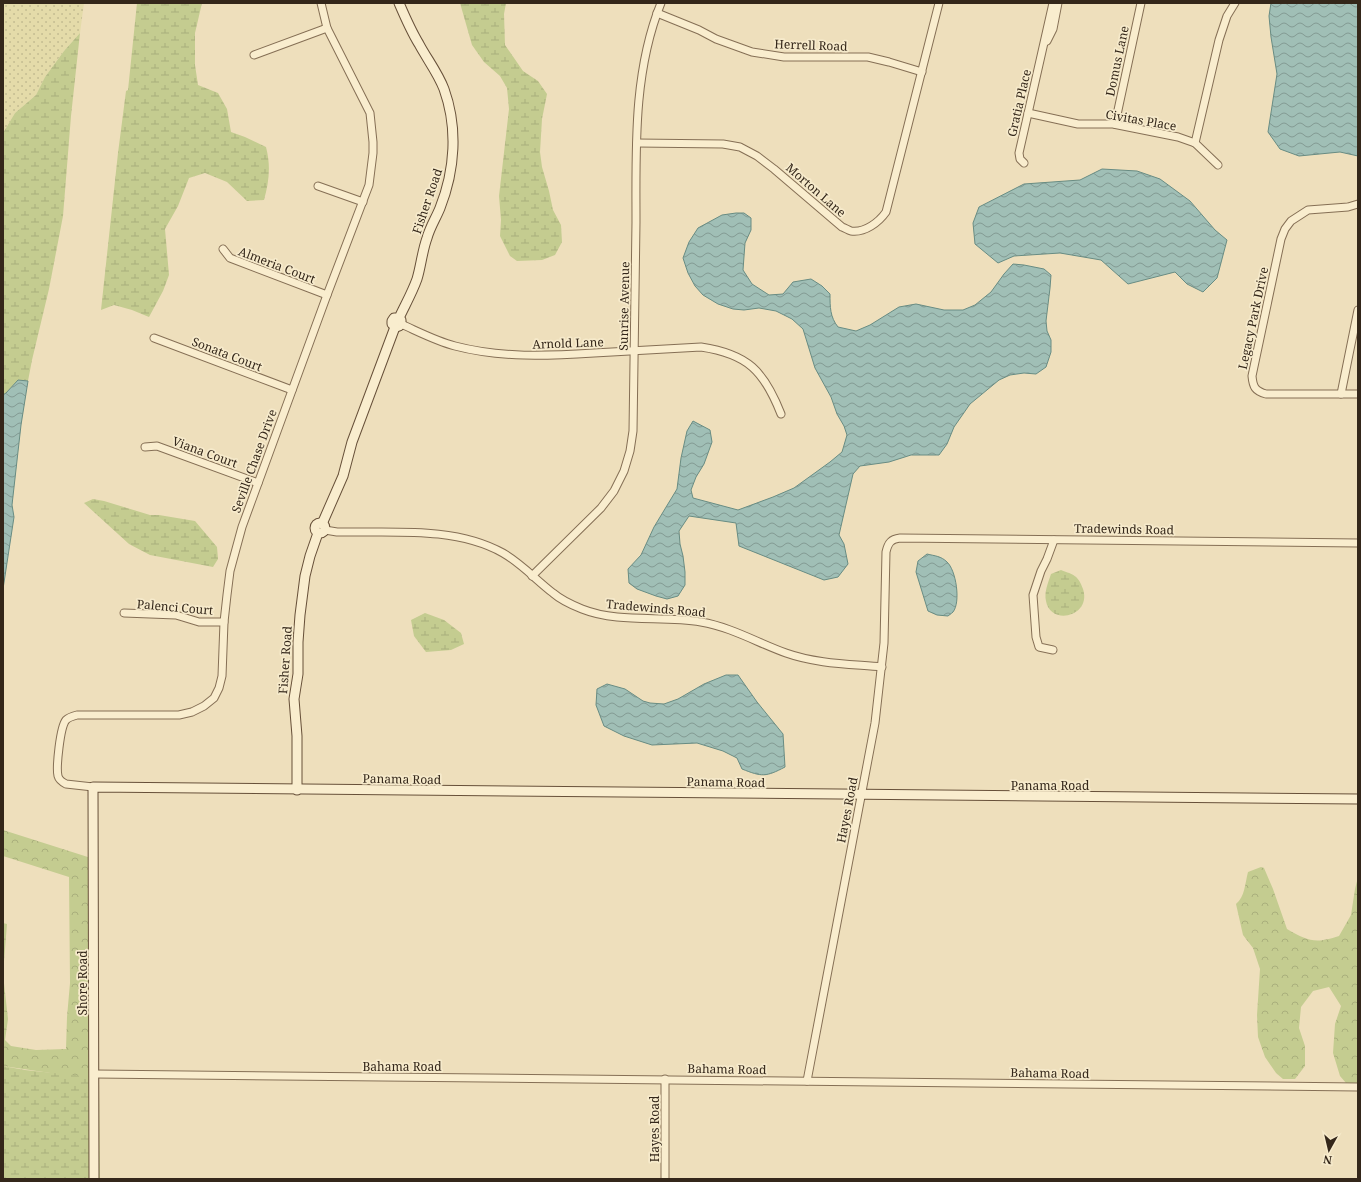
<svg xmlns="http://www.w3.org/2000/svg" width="1361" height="1182" font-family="'Noto Serif',serif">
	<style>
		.farmland { fill: url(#farmland-dots) }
		.forest { fill: url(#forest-crowns) }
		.wetland { fill: url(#wetland-marsh) }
		.water { fill: url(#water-waves); stroke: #688c83 }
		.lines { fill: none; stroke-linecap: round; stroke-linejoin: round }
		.street-casing { stroke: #856f55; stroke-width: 9 }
		.secondary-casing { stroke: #675039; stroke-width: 11 }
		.street { stroke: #f9edce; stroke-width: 7 }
		.secondary { stroke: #f9edce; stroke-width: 9 }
		.labels { text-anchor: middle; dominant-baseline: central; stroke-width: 3.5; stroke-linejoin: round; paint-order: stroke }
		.street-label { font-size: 12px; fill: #34271a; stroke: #f6eacb }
	</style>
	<defs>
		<pattern id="farmland-dots" width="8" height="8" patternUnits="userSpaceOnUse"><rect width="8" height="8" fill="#e4dba9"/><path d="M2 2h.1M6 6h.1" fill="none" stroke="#c4bc91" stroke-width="1.8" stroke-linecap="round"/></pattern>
		<pattern id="forest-crowns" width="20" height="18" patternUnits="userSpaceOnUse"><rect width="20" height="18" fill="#c4cc90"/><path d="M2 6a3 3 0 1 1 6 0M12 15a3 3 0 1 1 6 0" fill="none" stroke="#a9af7c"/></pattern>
		<pattern id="wetland-marsh" width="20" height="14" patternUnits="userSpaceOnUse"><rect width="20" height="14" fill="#c4cc90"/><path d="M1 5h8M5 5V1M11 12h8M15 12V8" fill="none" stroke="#a9af7c"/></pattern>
		<pattern id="water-waves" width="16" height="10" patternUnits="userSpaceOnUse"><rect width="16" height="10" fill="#a0bfb6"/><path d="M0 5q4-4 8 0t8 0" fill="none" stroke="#839b93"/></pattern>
	</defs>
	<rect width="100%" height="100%" fill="#eedfbc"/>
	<!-- farmland -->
	<path class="farmland" d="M3 3H84L80 33 64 51 45 77 36 95 15 113 3 133Z"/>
	<!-- forest -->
	<g class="forest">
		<path d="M3 830 91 858V1079L3 1066V923L7 924 3 974 8 1019 5 1040 11 1046 36 1050 66 1049 67 1017 70 983 69 877 3 856Z"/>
		<path d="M1261 867 1264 868 1273 889 1287 929C1308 941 1315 944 1339 936L1351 915 1355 889 1358 877V1083H1346L1340 1076 1333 1053 1335 1024 1341 1006 1329 987 1313 991 1301 1007 1299 1028 1305 1046V1066L1295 1079H1283L1276 1073 1265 1057 1258 1037 1257 1015 1260 969 1253 948 1243 935 1236 904C1245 897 1245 883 1248 872Z"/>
	</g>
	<!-- wetland -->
	<g class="wetland">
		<path d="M137 3H202L195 33V65L198 85 218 93 227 109 231 132 245 137 266 147C271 166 269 182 264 200L247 201 227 182 205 173 189 178 178 206 165 229 169 275 163 291 149 317 132 310 114 305 101 310 118 153 126 91 128 90Z"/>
		<path d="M460 3H506L504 14 505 45 523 71 538 81 547 94 542 119 540 152 542 167 549 191 553 210 561 225 562 242 555 255 542 260 517 261 510 256 500 236 501 220 499 196 509 109 507 88 500 76 484 62 472 45Z"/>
		<path d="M80 33 71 116 63 216 49 289 32 360 28 381 18 380 6 393 3 395V133L15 113 36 95 45 77 64 51Z"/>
		<path d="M93 499 104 501 150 515H159L195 521 217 547 218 559 213 567 150 555 129 544 84 503Z"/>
		<path d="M1061 570C1074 575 1078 575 1083 589 1092 617 1050 626 1046 601 1044 592 1048 583 1051 574Z"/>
		<path d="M425 613 444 620 461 633 464 644 451 650 426 652 414 636 411 620Z"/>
		<path d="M3 1066 25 1070 82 1076 91 1079V1179H3Z"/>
		<path d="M98 1081 99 1082 100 1179H98Z"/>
	</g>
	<!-- water -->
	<g class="water">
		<path d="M1271 3H1358V156L1340 152 1299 156 1280 149 1268 132 1277 74 1271 37 1269 16Z"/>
		<path d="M1102 169 1137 171 1160 179 1190 201 1215 230 1227 240 1217 278 1203 292 1187 284 1175 272 1128 284 1101 260 1060 253 1014 256 998 263 975 244 973 223 979 207 1024 184 1080 180Z"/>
		<path d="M736 213H744L751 218V230L745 243 743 270 752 284 769 295 783 294 793 282 811 279 822 286 830 294C830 307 830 317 838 327L856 331 870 325 899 307 916 304 944 310H963L975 305 991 292 1004 274 1013 264 1024 265 1044 269 1051 275 1050 288 1046 321 1047 331 1051 340V352L1046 367 1036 374 1024 373 1010 375 999 380 970 404 954 427 947 444 939 455H911L889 462 860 466 853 474 839 535 844 544 848 564 838 577 824 580 739 546 736 523 689 516 679 531 680 544 683 556 685 572V585L678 596 667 599 656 596 637 589 629 583 628 569 641 555 654 527 677 489 681 458 687 431 693 421 710 430 712 442 704 464 696 477 691 490 693 498 738 510 773 497 794 488 830 462 842 452 847 435 844 426 837 414 831 397 815 368 803 329 792 319 776 311 759 308 744 310 733 309 718 304 703 295 695 286 688 273 683 258 689 242 698 228 722 215Z"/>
		<path d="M18 380 28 381 21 425 12 505 14 517 3 589V395L6 393Z"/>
		<path d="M927 554C935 556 941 556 947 562 956 570 961 602 953 612 951 614 949 615 948 616L937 615 928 611 916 572 918 561Z"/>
		<path d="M726 675H738L757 702 783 734 785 767C766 777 762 777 742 769L737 758 723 751 697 743 652 745 624 736 604 726 596 705 597 689 607 684 625 689 643 701 650 703 664 704 678 699 704 684Z"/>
	</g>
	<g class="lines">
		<defs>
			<g id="street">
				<path d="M657 13 699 30 716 39 752 52 784 57H868L889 62 922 72"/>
				<path d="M1047 41 1053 29 1058 3"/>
				<path d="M254 55 327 28"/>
				<path d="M1028 113 1078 124H1113L1178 137 1195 143 1218 165"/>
				<path d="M1115 124 1141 3"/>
				<path d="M637 143 723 144 740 147 757 156 774 169 842 227C845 228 848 230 851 231 865 233 879 222 886 212L939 3"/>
				<path d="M1195 143 1219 40 1227 16 1235 3"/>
				<path d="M1024 163 1020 159 1019 153 1053 3"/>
				<path d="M318 186 363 202"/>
				<path d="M1358 204 1348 207 1308 210 1291 221 1285 229 1281 239 1252 376C1253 387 1255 391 1266 394H1358"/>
				<path d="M223 249 230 258 327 295"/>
				<path d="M401 324C419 332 436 341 455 346 501 358 547 356 594 353 630 351 665 349 701 347 748 354 764 371 781 414"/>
				<path d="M154 338 292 390"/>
				<path d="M1341 394 1358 310"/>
				<path d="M145 447 157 446 258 483"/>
				<path d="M325 530 337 532C391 533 455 526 503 553 522 564 536 580 553 593 561 600 572 605 582 609 620 624 662 615 701 622 731 627 758 643 786 653 817 664 850 664 882 667"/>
				<path d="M532 576 601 508 614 491 624 471 630 451 633 431C634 361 635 292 636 222 636 149 633 72 661 3"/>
				<path d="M124 613 176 615 199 622H224"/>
				<path d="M1053 650 1039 647 1036 637 1033 595 1041 571 1047 559 1054 540"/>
				<path d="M93 787 66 784C62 782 59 780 58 776 56 768 60 727 66 720 69 717 73 716 77 715H179L192 712 204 706 214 698 219 688 222 676 224 622 227 595 230 571 242 527 327 295 369 185 373 153V142L370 113 327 28 321 3"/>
				<path d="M95 1074 1358 1087"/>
				<path d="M807 1081 875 723 884 643 886 552C888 543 891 539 900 538L1358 543"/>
				<path d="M665 1179V1079"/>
			</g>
			<g id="secondary">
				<path d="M399 318 401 320V324L399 326 396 327 392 324V321L394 318H399C405 305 412 293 417 279 421 266 422 252 427 238 430 227 436 218 440 208 455 170 458 128 444 89 438 73 427 59 419 44 411 31 405 17 399 3"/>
				<circle cx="320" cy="528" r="5"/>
				<path d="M322 524 343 476 352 442 395 327"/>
				<path d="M297 790V736L294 699 298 674V642L300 615 305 576 310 556 318 533"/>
				<path d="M94 1179 93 787 1358 799"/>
			</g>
		</defs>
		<!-- street casing -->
		<use href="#street" class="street-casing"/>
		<!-- secondary casing -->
		<use href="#secondary" class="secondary-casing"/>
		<!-- street -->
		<use href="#street" class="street"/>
		<!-- secondary -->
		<use href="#secondary" class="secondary"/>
	</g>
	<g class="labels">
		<!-- street labels -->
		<g class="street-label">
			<text transform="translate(811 45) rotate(2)">Herrell Road</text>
			<text transform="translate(1117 61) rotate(-78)">Domus Lane</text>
			<text transform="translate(1019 103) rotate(-77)">Gratia Place</text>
			<text transform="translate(1141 120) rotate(10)">Civitas Place</text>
			<text transform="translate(816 190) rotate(41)">Morton Lane</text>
			<text transform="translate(427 201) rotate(-71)">Fisher Road</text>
			<text transform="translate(277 265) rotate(21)">Almeria Court</text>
			<text transform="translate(624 306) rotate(-89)">Sunrise Avenue</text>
			<text transform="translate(1253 318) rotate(-78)">Legacy Park Drive</text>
			<text transform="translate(568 343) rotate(-2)">Arnold Lane</text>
			<text transform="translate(227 354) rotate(21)">Sonata Court</text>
			<text transform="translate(205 452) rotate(20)">Viana Court</text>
			<text transform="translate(254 461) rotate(-70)">Seville Chase Drive</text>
			<text transform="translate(1124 529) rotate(1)">Tradewinds Road</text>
			<text transform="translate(175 607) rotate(5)">Palenci Court</text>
			<text transform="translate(656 608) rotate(5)">Tradewinds Road</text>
			<text transform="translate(285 660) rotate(-86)">Fisher Road</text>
			<text transform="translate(402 779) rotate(1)">Panama Road</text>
			<text transform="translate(726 782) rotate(1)">Panama Road</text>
			<text x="1050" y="785">Panama Road</text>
			<text transform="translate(847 810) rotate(-79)">Hayes Road</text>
			<text transform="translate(82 983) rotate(-90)">Shore Road</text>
			<text x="402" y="1066">Bahama Road</text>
			<text transform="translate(727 1069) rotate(1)">Bahama Road</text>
			<text transform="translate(1050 1073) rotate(1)">Bahama Road</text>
			<text transform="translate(654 1129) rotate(-90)">Hayes Road</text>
		</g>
	</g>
	<!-- border -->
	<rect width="1361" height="1182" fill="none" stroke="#34271a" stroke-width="8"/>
	<!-- north arrow -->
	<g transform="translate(1329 1150) rotate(188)" stroke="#f6eacb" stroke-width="3" paint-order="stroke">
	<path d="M0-3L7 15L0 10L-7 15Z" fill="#34271a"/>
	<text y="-6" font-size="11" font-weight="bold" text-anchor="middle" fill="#34271a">N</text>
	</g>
</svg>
